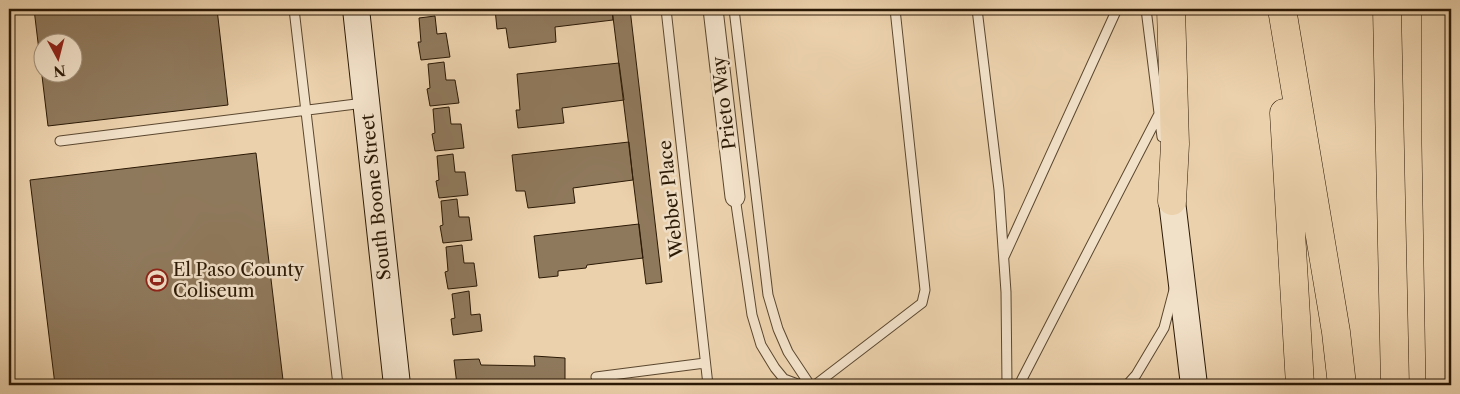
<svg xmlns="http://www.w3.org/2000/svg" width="1460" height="394" font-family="'Libre Caslon Text',serif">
  <rect width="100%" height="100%" fill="#ebd1ac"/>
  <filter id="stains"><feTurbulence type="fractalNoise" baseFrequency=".004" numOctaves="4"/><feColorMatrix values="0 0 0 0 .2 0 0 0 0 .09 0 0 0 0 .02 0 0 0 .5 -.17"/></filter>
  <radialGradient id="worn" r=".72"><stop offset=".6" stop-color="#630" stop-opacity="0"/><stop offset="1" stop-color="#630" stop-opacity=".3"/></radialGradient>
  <path fill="#8f795c" stroke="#2b1905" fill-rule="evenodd" d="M34,9H217L228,105L48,126ZM42,42H72V72H42Z
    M416,9H446V10L417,13Z
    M495,9H612L613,20L555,27L556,42L509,48L506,28L497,29Z
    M612,9H630L662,282L646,284Z
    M435,16L437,34L446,33L450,57L421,60L418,42H421L419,18Z
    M444,62L446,80H455L459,103L430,106L427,89L430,88L428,64Z
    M619,63L624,100L562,108L564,123L518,128L516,110H520L517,74Z
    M449,107L451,124H461L464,148L435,151L432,134L435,133L433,109Z
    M629,142L633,180L573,188L575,203L528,208L525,191H516L512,155Z
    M256,153L283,380L242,385H55L30,180Z
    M453,154L455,172H465L468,195L439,198L436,181L439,180L437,156Z
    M457,199L459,217H469L472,240L443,243L440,226L443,225L441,201Z
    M639,224L643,258L587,265L586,268L558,271V276L539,278L534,236Z
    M462,245L464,263H474L477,286L448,289L445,272L448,271L446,247Z
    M469,291L471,315L480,314L482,331L453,335L451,319L455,318L452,294Z
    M534,356L565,358V385H457L454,360L479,359L481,365L535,366Z"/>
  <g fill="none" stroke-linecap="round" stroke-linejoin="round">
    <g stroke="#5b472f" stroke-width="11">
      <path id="lane" d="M294,9L338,385
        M666,9L708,385
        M734,9L768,295L778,329L788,352L810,385
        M977,9L999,190L1006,292L1007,385
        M1146,9L1162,137
        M60,141L364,103
        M735,197L752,315L761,345L775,368L784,379L800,385
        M1004,257L1117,9
        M596,377L705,363
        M815,385L922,303L925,290L895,9
        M1019,385L1159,114
        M1127,385L1136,375L1164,328L1174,290"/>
    </g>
    <g stroke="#5b472f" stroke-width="21">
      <path id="street" d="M713,9L735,197"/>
    </g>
    <g stroke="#2b1905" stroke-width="28">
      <path id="secondary" d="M356,9L397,385
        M1172,201L1194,385"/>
    </g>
    <g stroke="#2b1905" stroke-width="29">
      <path id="highway" d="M1171,9L1175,144L1172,201
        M1282,9L1336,332L1342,385
        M1387,9L1395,385
        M1436,9V144L1440,385
        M1284,113L1300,385"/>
    </g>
    <use href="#lane" stroke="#f2e1c9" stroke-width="9"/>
    <use href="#street" stroke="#f2e1c9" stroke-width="19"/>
    <use href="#secondary" stroke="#f2e1c9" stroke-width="26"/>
    <use href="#highway" stroke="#ebd1ac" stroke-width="28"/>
  </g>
  <defs>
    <g id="stadium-ring" transform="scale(1.125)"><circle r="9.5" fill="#f2e1c9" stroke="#8f2418" stroke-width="1.5"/><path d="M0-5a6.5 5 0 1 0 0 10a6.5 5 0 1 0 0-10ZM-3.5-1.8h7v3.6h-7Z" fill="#8f2418"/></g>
  </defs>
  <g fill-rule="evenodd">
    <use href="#stadium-ring" x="157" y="280"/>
  </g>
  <g text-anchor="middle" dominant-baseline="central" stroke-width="5" stroke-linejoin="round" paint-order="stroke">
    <g font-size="18" fill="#2b1905" stroke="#f2e1c9">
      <text transform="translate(724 103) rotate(-97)">Prieto Way</text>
      <text transform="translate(376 197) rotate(-96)">South Boone Street</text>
      <text transform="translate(671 199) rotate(-96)">Webber Place</text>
    </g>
    <g font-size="18" fill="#2b1905" stroke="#f2e1c9" text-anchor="start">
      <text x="173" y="270">El Paso County<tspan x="173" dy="21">Coliseum</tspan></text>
    </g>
  </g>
  <rect width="1460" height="394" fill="none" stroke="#ebd1ac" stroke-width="30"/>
  <rect x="10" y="10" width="1440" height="374" fill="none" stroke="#2b1905" stroke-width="2.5"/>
  <rect x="15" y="15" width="1430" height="364" fill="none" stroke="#2b1905"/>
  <g transform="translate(58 58) rotate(173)"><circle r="24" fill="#f2e1c9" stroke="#a2917b"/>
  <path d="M0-4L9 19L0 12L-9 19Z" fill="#8f2418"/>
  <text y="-8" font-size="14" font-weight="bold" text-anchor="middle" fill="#2b1905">N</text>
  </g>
  <rect width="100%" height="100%" filter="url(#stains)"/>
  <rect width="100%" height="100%" fill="url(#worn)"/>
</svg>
